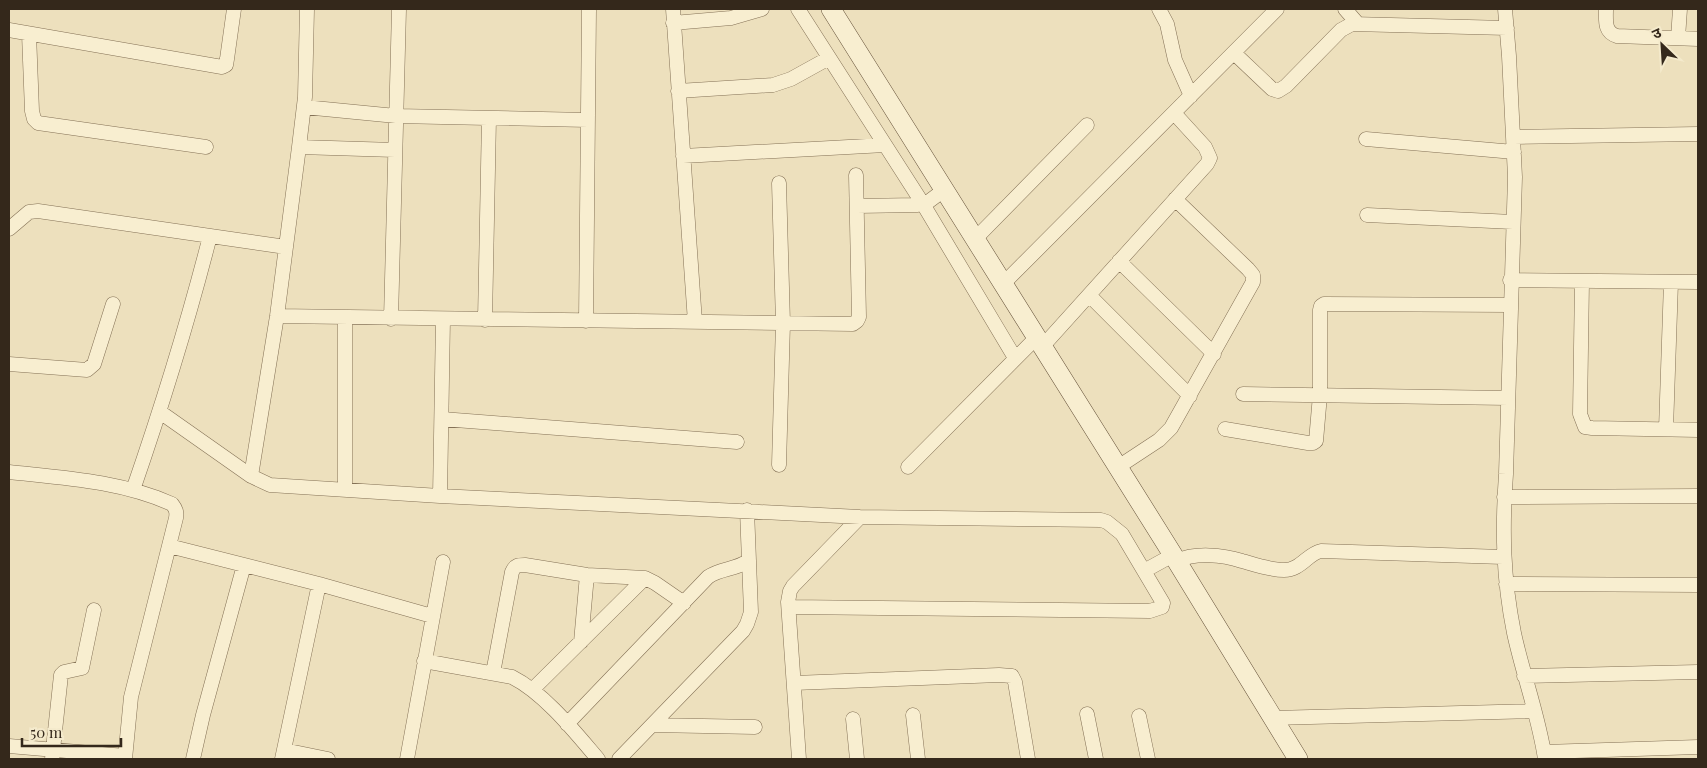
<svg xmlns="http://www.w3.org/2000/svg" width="1707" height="768" font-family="'Playfair Display','Noto Sans Devanagari',serif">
  <rect width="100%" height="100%" fill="#ede0bd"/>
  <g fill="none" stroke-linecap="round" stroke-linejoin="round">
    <g stroke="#847156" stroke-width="15">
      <path id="street" d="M673,9L695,322
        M798,9L923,204L1015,358
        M1159,9L1167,24L1175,60L1191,96
        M1345,9L1358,24
        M1505,9L1509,56L1515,177L1506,474C1502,530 1503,578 1514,633C1523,675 1539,717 1545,759
        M1606,9C1606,21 1604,32 1617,36L1698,39
        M673,23L731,18L762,9
        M9,30L222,67L226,65L227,59L234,9
        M29,34L32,111L34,119L38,123L206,147
        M1678,38L1680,9
        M1234,53L1272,89L1278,91L1286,86L1341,30L1352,24L1507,28
        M678,91L773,85L791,79L829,58
        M304,107L396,116L588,120
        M1514,137L1698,134
        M1366,139L1514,152
        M299,147L395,150
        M683,156L885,145
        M779,183L783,323L779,465
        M857,206L917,205L928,202L944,190
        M1367,215L1513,222
        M9,229L29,212L38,211L286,247
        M975,239L1087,125
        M1119,261L1214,354
        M1510,280L1698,282
        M1582,281L1580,414L1585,427L1592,428L1698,430
        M1003,284L1277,9
        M1089,295L1190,396
        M277,316L853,324L857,321L859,317L856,175
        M345,318V490
        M391,319L399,9
        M485,320L489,118
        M586,321L589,9
        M1042,347L1207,164L1210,158L1205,147L1174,113
        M9,364L87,370L94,364L113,304
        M1243,394L1508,398
        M160,412L251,476L270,485L440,496L860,517L1101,520L1107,522L1122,534L1163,603L1162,607L1150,611L789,607
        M442,419L737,442
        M1225,429L1308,443H1313L1316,441L1320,395V310L1321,306L1324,304L1510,305
        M1666,429L1671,282
        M908,467L1037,337
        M1118,467L1159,440L1171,428L1253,282V275L1248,269L1175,199
        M9,472C64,478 120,481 172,504C176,509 177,512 176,518L131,697L125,759
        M251,476L277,316L299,147L305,97L307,9
        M133,490C162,406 188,322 210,236
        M440,496L443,319
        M1504,497L1698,496
        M169,546L319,584L432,616
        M1177,561C1195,552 1223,555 1242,561C1256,565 1270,570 1284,570C1301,570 1307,554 1321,551L1503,557
        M1144,571L1173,555
        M1506,584L1698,585
        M581,642L587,575
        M424,661L512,677C544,693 575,732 598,759
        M493,673L512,572C515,565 518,565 525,565L587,575L645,578L655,583L684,603
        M1524,676L1698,672
        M794,683L999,675L1012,676L1015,682L1028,759
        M533,689L645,578
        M1087,714L1096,759
        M913,715L918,759
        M1139,716L1148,759
        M1273,718L1534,711
        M853,719L857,759
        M567,724L708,577C721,568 735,570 748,561
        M652,725L755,727
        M9,746L125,756
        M284,750L328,759
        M1544,752L1698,747
        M52,759L61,675L64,672L82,668L94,610
        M193,759L203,715L244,565
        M282,759L319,584
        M407,759L443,562
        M619,759L743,631L747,624L751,612L747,510
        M799,759L788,602L790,591L793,586L860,517"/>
    </g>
    <g stroke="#66523a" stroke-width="20">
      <path id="secondary" d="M831,9L1173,555L1298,759"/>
    </g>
    <use href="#street" stroke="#f8eed0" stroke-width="14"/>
    <use href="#secondary" stroke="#f8eed0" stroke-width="19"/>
  </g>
  <rect width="1707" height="768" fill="none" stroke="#34281b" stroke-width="20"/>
  <g transform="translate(1662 45) rotate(335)" stroke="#f4eacc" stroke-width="4" paint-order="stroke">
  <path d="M0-4L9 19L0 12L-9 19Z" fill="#34281b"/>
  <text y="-8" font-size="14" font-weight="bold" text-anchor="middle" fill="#34281b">उ</text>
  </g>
  <path d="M22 738v8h99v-8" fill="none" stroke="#34281b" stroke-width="2.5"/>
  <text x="30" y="738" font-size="15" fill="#34281b" stroke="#f4eacc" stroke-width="4" paint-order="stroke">50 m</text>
</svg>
